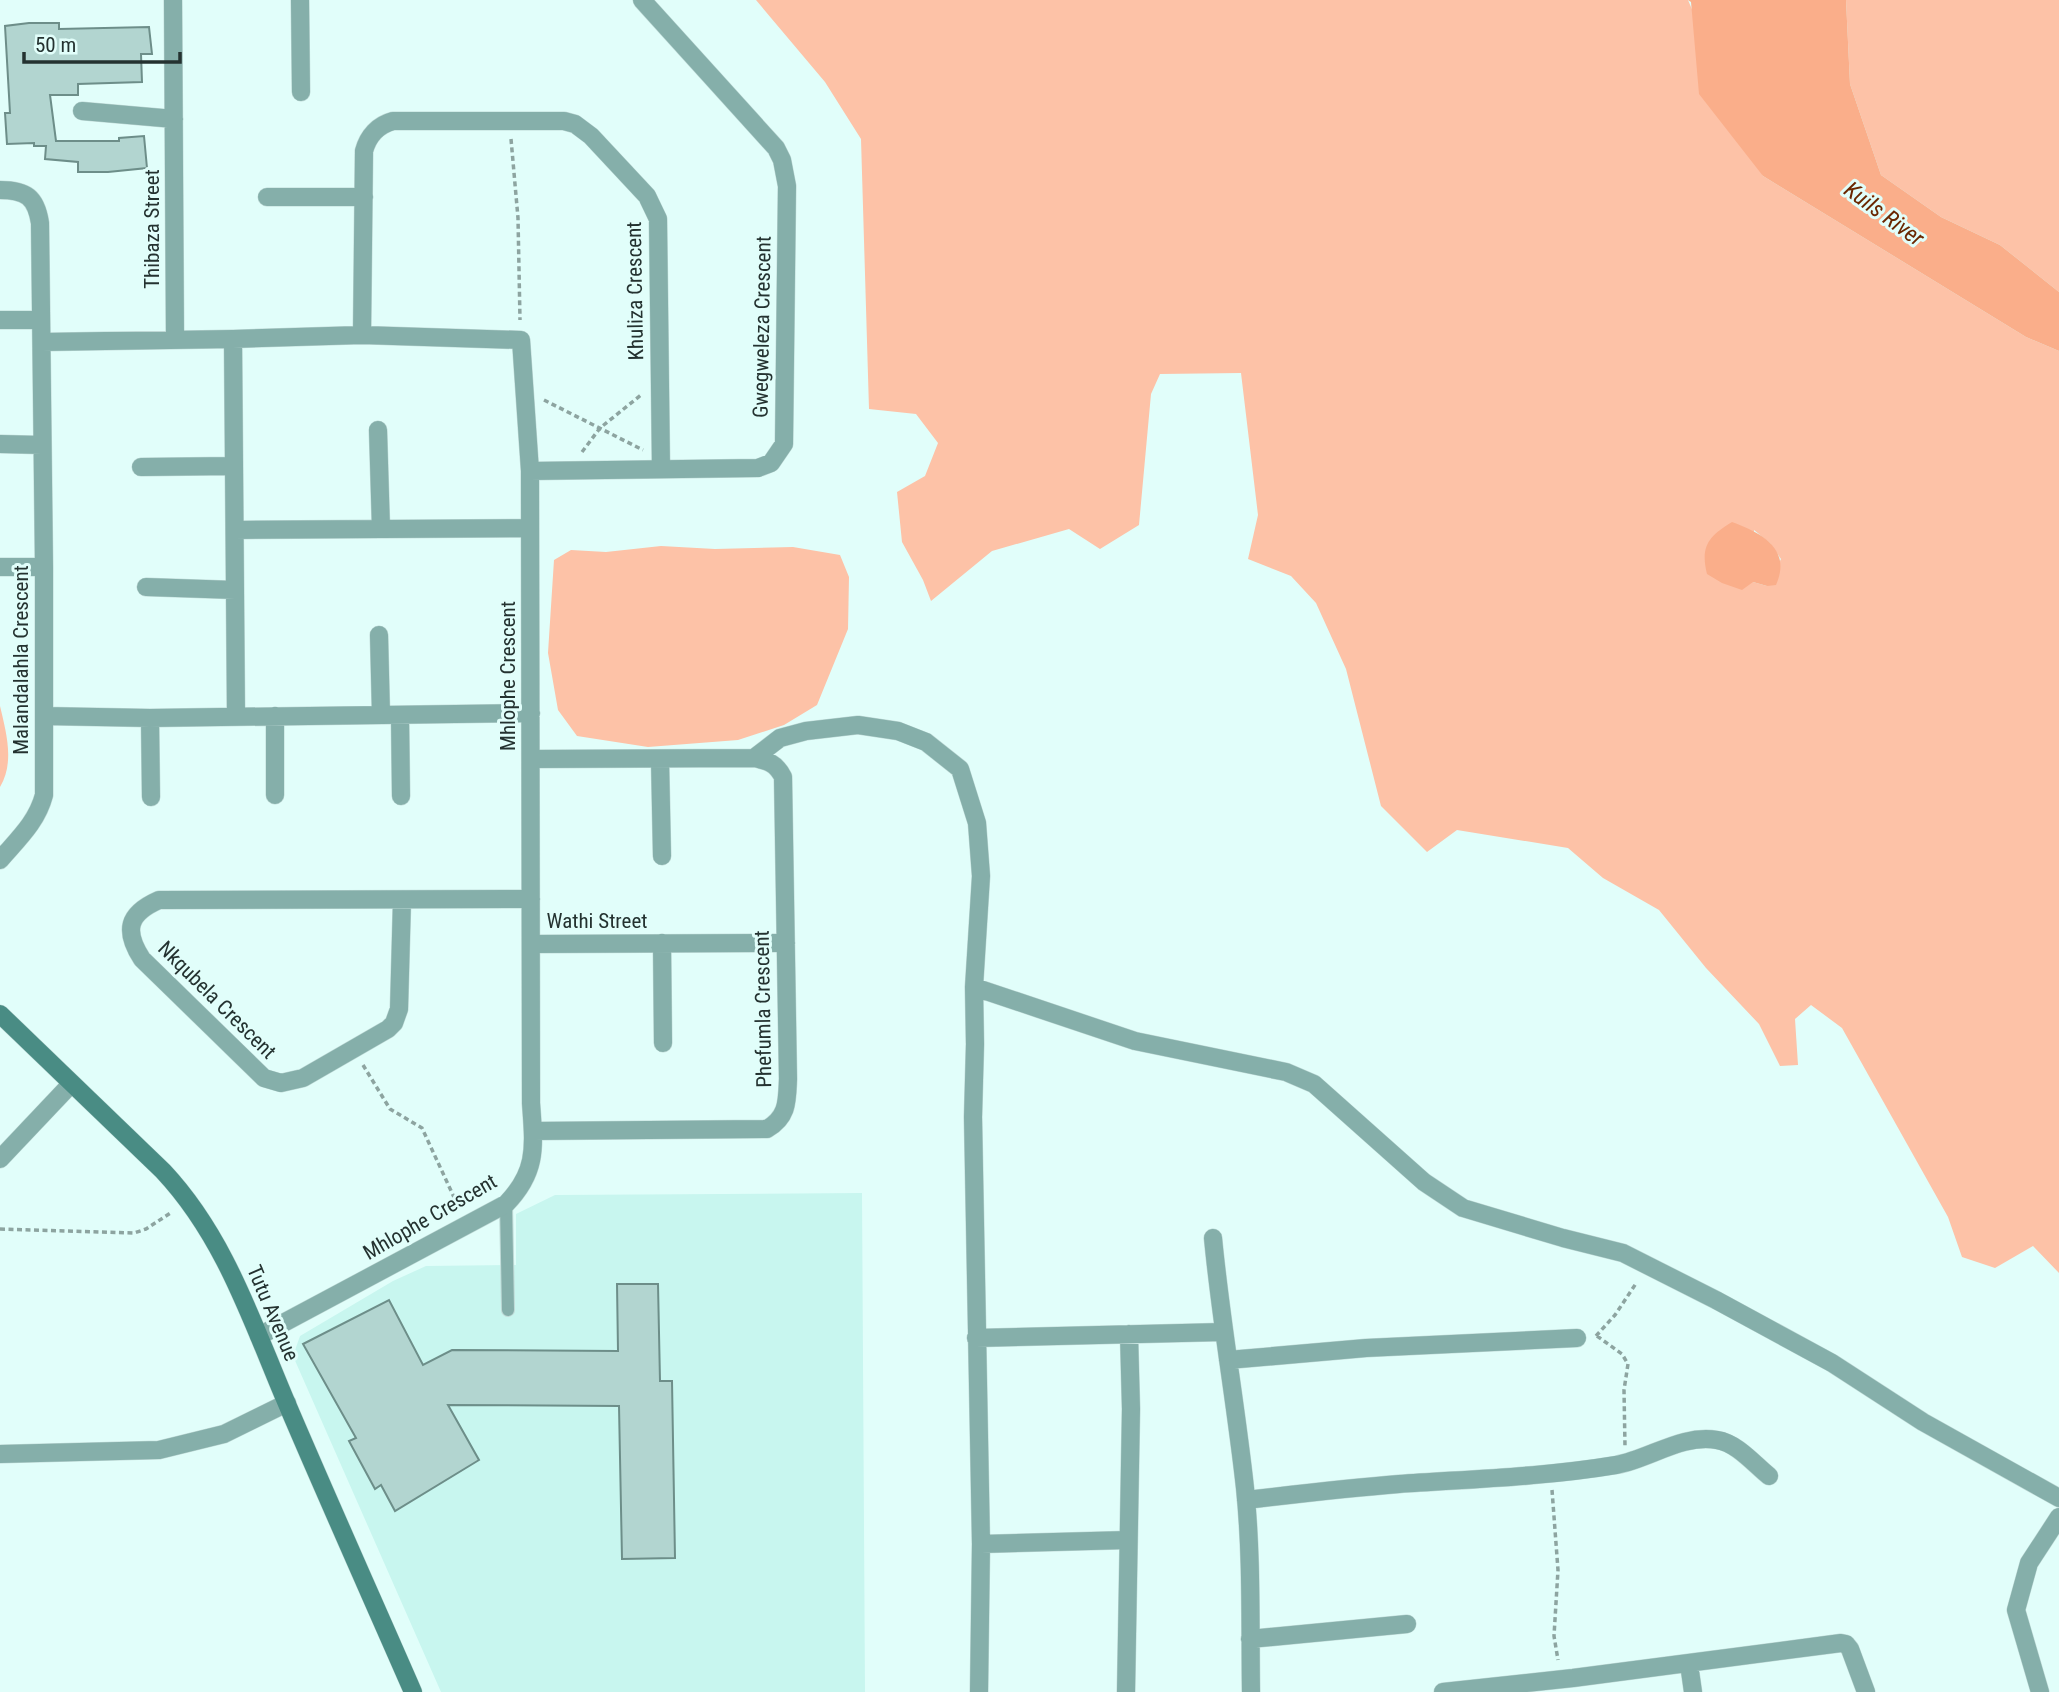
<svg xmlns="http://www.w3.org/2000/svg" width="2059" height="1692" font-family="'Roboto Condensed',sans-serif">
  <rect width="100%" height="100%" fill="#e1fefa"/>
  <path fill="#c8f6ef" d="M862,1193L865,1692H441L293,1356L300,1336L393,1281L426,1266L516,1265V1214L555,1195Z"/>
  <path fill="#fdc2a7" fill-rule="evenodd" d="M756,0H1688L1763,176L2026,337L2059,351V1273L2033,1246L1995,1268L1962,1257L1948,1217L1842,1028L1811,1005L1795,1019L1798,1065L1780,1066L1759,1024L1706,968L1659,910L1603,878L1568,848L1457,830L1427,852L1381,806L1346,669L1316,603L1291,576L1248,559L1258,515L1241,373L1160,374L1151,394L1139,525L1100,549L1069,529L992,551L931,601L923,580L902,542L897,492L925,476L938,443L916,414L869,409L861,139L825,82ZM1754,530L1770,543L1781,559L1767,586L1753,582Z
    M1846,0H2059V292L2000,245L1941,217L1881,175L1850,84Z
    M661,546L715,549L793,547L840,555L849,577L848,629L817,705L784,725L738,740L648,747L577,736L558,710L548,653L554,560L571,550L606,552Z
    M0,706C6,732 15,762 0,787Z"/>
  <path fill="#faae8a" d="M1688,0H1846L1850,84L1881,175L1941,217L2000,245L2059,292V351L2026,337L1763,176L1699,94L1691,2Z
    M1732,522C1762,533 1792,549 1776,585L1767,586L1753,582L1742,590L1722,583L1707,574C1700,546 1709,536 1732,522Z"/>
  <path fill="#b2d5d0" stroke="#6d8e89" stroke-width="2" d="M29,23H59V29L149,27L152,54H141L142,82L78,84V95H50L56,141H119V138L144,136L147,168L108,172H78V162L45,159L46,146H34V143L7,144L5,113H10L5,26Z
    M617,1284H658L660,1381H672L675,1558L622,1559L619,1406L448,1405L479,1460L395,1511L381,1485L375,1489L349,1441L356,1438L303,1344L389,1300L423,1365L452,1350L618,1351Z"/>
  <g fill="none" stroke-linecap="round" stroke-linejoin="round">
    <g stroke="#bfd9d6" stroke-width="14">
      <path id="lane" d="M506,1204L508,1310"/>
    </g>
    <g stroke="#bfd9d6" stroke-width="19">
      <path id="street" d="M173,0L175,339
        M300,0L301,92
        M82,111L174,119
        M0,190C26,190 36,197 40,223L44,567V795C37,822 18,839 0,860
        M267,197H364
        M0,320H41
        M362,335L364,151C368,136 378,125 393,121H564L575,124L591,136L647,196L658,219L661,469
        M233,339L236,716
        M42,342L233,339L362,335L521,340L530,471L531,1103C534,1146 538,1171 506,1204L259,1336
        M378,430L381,529
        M0,444L42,445
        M141,467L234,466
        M530,471L758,468L771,463L784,444L787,186L782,160L776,148L642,0
        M235,530L530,528
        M0,567H44
        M146,587L235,590
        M379,635L381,715
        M400,715L401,796
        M44,716L150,718L531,713
        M150,718L151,797
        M754,758L780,738L806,731L858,725L898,731L926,742L960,769L977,823L981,876L974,987L975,1044L973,1117L981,1544L979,1692
        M531,759L754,758C768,761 776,763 783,777L788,1079C787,1101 788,1117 767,1129L533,1131
        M660,759L662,856
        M275,795V716
        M402,900L399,1009L394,1023L388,1029L303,1078L281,1083L264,1078L142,959C124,931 127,914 159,900L531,899
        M662,943L663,1043
        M532,944L786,943
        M974,987L1135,1041L1286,1072L1314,1084L1424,1182L1463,1208L1563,1238L1623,1253L1716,1300L1832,1363L1923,1422L2059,1498
        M0,1159L71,1084
        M1213,1238C1221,1322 1236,1405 1245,1488C1252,1556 1250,1624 1251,1692
        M976,1338L1223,1332
        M1228,1360L1366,1348L1577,1338
        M0,1454L159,1450L224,1434L287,1403
        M1246,1500C1297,1494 1348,1488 1399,1484C1471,1479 1544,1477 1616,1465C1650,1459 1681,1434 1717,1440C1737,1443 1754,1464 1769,1476
        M981,1544L1128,1540
        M1250,1639L1407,1624
        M1689,1664L1693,1692
        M1126,1692L1131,1409L1129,1334
        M1443,1692L1573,1678L1841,1643L1846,1644L1850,1649L1866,1692
        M2040,1692L2016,1610L2029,1563L2059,1517"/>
    </g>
    <g stroke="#bfd9d6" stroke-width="19">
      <path id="secondary" d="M0,1014L163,1171C225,1237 252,1322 287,1404C328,1500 371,1596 413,1692"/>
    </g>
    <path stroke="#8da4a0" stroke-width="3.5" stroke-dasharray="5 3.5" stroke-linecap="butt" d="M511,139L518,218L520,320
      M544,400L643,450
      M582,452L600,428L641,395
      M363,1065L390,1109L422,1128L459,1208
      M0,1229L134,1233L146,1229L172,1212
      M1596,1336L1615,1315L1637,1282
      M1597,1336L1622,1354L1628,1364L1624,1390L1625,1446
      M1552,1490L1558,1570L1554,1636L1558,1660"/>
    <use href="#lane" stroke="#85afaa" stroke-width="12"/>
    <use href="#street" stroke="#85afaa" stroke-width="18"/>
    <use href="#secondary" stroke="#498c84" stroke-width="18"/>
  </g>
  <g text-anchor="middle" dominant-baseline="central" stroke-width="6" stroke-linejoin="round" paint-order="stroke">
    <g font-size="21" fill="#243230" stroke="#e1fefa">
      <text transform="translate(152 229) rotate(-90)">Thibaza Street</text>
      <text transform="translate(635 291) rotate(-91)">Khuliza Crescent</text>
      <text transform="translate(762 327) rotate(-89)">Gwegweleza Crescent</text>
      <text transform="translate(21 660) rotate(-90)">Malandalahla Crescent</text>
      <text transform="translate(508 676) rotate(-90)">Mhlophe Crescent</text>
      <text x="597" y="921">Wathi Street</text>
      <text transform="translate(217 1000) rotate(45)">Nkqubela Crescent</text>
      <text transform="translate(763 1009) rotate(-91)">Phefumla Crescent</text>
      <text transform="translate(430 1217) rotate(-30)">Mhlophe Crescent</text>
      <text transform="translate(273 1313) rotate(67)">Tutu Avenue</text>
    </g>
    <g font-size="23" font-style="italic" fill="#6a2700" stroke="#e1fefa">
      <text transform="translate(1884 214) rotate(36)">Kuils River</text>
    </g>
  </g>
  <path d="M24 52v10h156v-10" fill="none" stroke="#243230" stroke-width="3.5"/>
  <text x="35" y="52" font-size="21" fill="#243230" stroke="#e1fefa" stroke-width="5" paint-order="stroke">50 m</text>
</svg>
